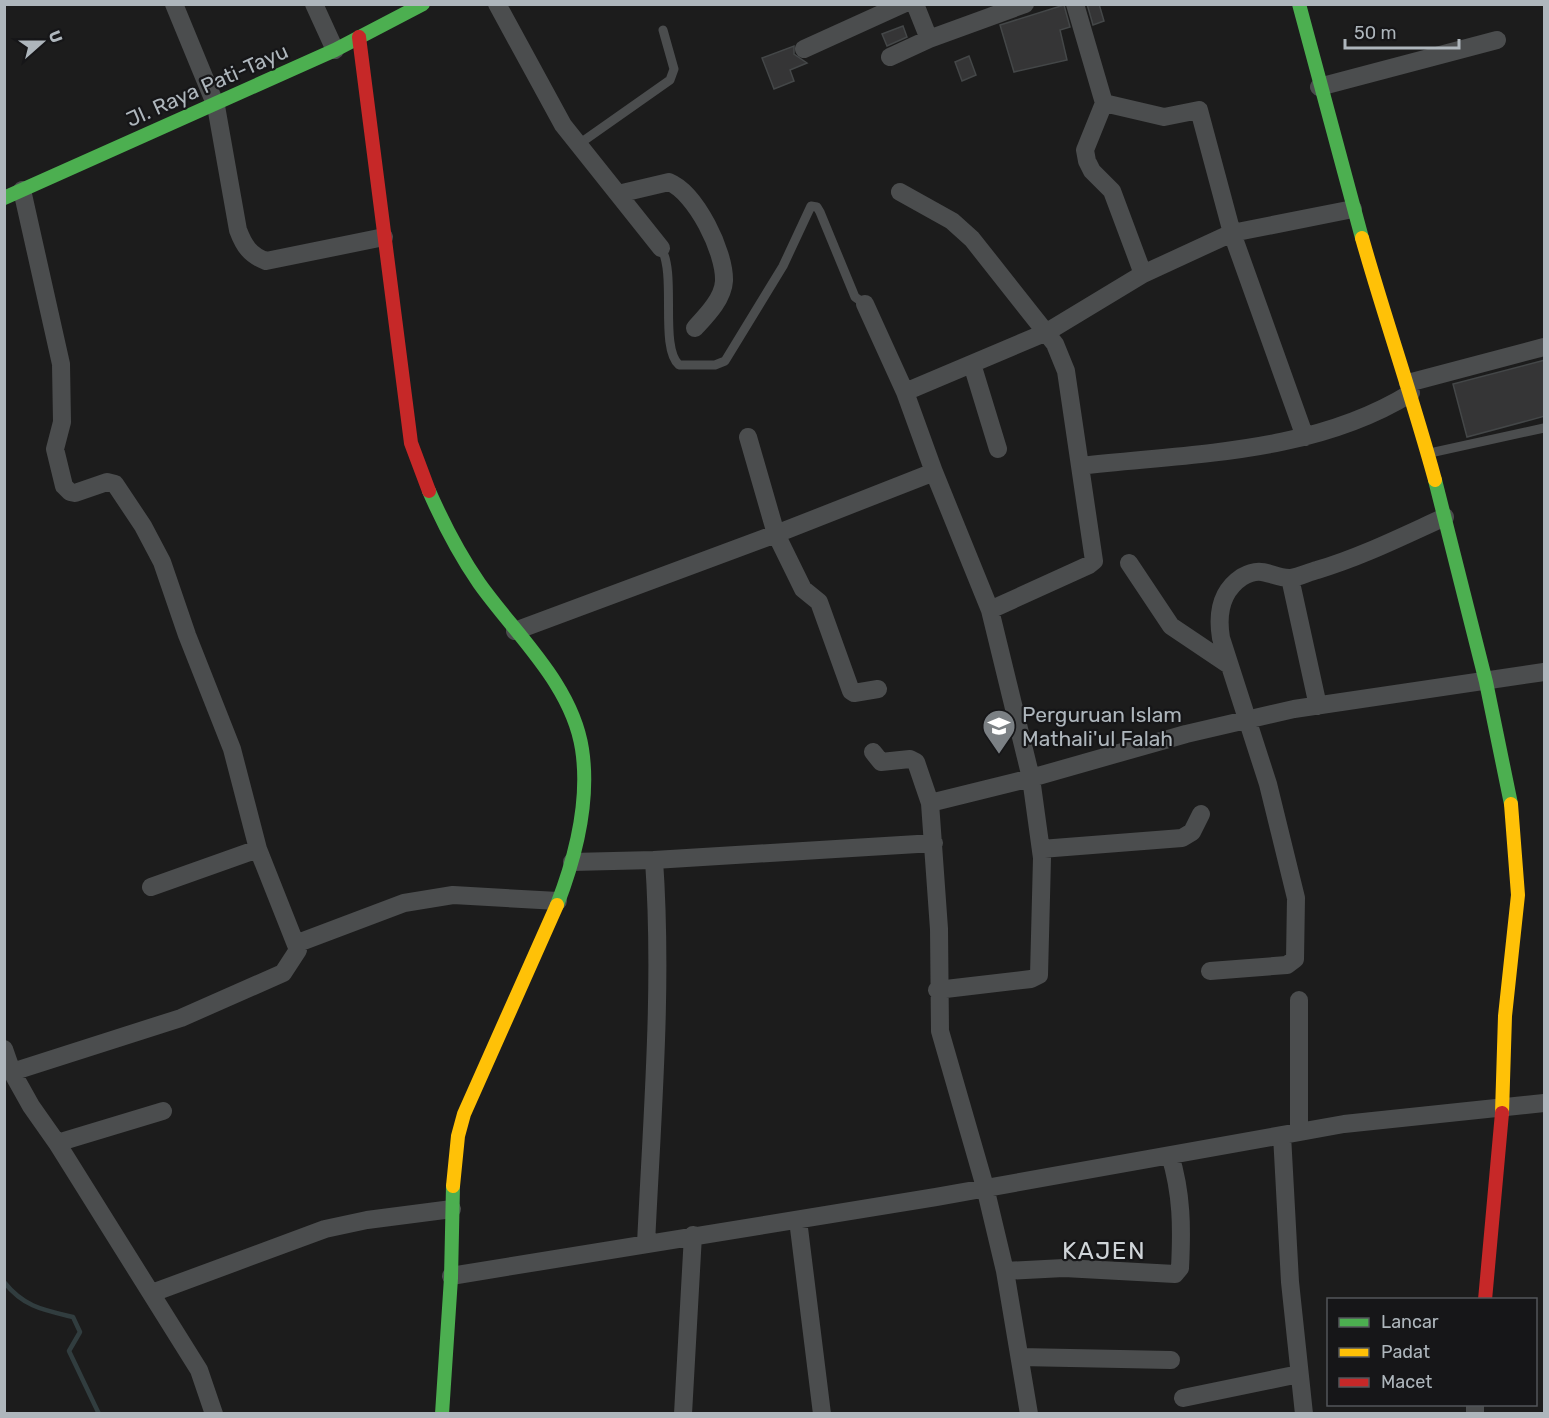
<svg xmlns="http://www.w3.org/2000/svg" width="1549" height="1418" font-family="Rubik,sans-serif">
  <rect width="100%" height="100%" fill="#1c1c1c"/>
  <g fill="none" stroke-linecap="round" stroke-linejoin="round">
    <path stroke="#313d3f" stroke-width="4.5" d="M4,1282C24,1307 43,1310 73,1317L80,1332L69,1351L99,1414"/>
  </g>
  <path fill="#353536" stroke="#444748" stroke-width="1.5" d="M1087,4H1099L1104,21L1093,25Z
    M1064,5L1070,27L1060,30L1067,60L1014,72L1000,25Z
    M903,26L907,37L887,46L882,34Z
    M794,46V54L807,63L790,70L794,81L774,89L762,58Z
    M969,56L976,75L962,81L955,62Z
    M1545,360V416L1467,437L1453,384Z"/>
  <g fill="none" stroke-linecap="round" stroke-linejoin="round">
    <path stroke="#4b4d4e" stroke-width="9" d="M579,144L670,80L674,69L663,30
      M661,248C677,274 659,347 679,365H715L725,361L783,266L811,206L817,207L820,212L855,297L865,304
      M1430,453L1544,428"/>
    <path stroke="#4b4d4e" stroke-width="18" d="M174,4L216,106L238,230C244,246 250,255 266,261L384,237
      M314,4L335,50
      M497,4L563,125L661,248
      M915,4L929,39
      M804,49L903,4
      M890,57L929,39L1025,4
      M1319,87L1497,40
      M1104,103L1164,117L1199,110L1232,233L1143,274
      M900,192L952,221L972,239L1055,344L1066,371L1094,561L1089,565L990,610
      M618,194L669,182C696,193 725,252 724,281C723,299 706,316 695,328
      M865,304L905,392L934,472
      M972,364L998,449
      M1408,383L1544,347
      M905,392L1047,332L1143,274L1112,191L1092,171L1087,161L1085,150L1104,103L1075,4
      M748,437L776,534L803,589L819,602L851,691L854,693L878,689
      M1305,437L1232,233L1353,209
      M1080,466C1191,453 1313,454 1411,393
      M1129,563L1171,626L1229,665
      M1290,578L1318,706
      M515,631L776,534L934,472L990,610L1031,778L1042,858L1039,975L1031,979L937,990
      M873,752L881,762L910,759L916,762L930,803
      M1041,849L1182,838L1192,832L1201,814
      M572,862L654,860L934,843
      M151,887L258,849
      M298,943L404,903L453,895L558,901
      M1210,971L1287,965L1295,959L1296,898L1268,784L1221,638C1217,614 1221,591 1242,577C1264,564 1271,579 1291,578C1299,577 1309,572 1317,570C1361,557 1403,536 1445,517
      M4,1049L12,1072L31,1106L57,1143L199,1370L214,1414
      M12,1072L181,1018L283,973L298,950L258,849L232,749L187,635L162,562L143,526L115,484L107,482L75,493L70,492L64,486L55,449L62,422L61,364L22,190
      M1299,1132V1000
      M1282,1135L1290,1282L1304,1414
      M57,1143L163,1111
      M798,1220L822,1414
      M646,1244C652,1116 663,988 654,860
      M1005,1271L1064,1268L1175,1274L1180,1268C1182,1228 1182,1194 1170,1155
      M451,1276L936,1197L1344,1124L1544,1103
      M152,1293L325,1229L367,1220L452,1209
      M1020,1357L1171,1360
      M1183,1398L1299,1374
      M683,1414L693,1235
      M1029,1414L1005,1271L985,1187L940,1031L939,929L930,803L1031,778L1186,734L1294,709L1544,672
      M1475,1414V1404"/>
    <path stroke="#4caf50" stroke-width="14" d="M1299,4L1362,238
      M4,198L335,50L423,4
      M1435,480L1486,682L1511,804
      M429,491C443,523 459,554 479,583C515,634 572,684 582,749C590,801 576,856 557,905
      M442,1414L451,1278L453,1186"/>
    <path stroke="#ffc107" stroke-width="14" d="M1362,238C1385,319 1413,399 1435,480
      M1502,1113L1505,1016L1518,895L1511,804
      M453,1186L458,1136L464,1114L557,905"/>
    <path stroke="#c62828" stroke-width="14" d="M359,37L411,443L429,491
      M1485,1300L1502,1113"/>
  </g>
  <defs>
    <g id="university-pin" transform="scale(1.725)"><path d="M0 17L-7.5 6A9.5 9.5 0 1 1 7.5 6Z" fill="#7b8084" stroke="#161618"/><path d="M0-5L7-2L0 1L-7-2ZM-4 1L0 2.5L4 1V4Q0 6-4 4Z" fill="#fff"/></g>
  </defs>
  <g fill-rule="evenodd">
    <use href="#university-pin" x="999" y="726"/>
  </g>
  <g text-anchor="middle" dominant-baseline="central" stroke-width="4.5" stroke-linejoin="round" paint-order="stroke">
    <g font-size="21" fill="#aeb6bc" stroke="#161618">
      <text transform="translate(207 85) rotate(-24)">Jl. Raya Pati-Tayu</text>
    </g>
    <g font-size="21" fill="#aeb6bc" stroke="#161618" text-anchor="start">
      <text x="1022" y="714">Perguruan Islam<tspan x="1022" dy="24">Mathali'ul Falah</tspan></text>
    </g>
    <g font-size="24" letter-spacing="1.5" fill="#cfd4d8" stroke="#161618">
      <text x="1104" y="1251">KAJEN</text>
    </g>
  </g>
  <rect width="1549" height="1418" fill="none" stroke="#aeb6bc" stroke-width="12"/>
  <rect x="1327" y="1298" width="210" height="108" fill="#161618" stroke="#53565a" stroke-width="1.5"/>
  <rect x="1339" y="1318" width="30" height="9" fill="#4caf50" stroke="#53565a" stroke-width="1.5"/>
  <text x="1381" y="1328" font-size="18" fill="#aeb6bc">Lancar</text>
  <rect x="1339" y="1348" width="30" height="9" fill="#ffc107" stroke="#53565a" stroke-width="1.5"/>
  <text x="1381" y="1358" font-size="18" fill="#aeb6bc">Padat</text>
  <rect x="1339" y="1378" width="30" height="9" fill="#c62828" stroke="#53565a" stroke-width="1.5"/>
  <text x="1381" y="1388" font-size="18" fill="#aeb6bc">Macet</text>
  <g transform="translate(42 42) rotate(69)" stroke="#161618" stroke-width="4.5" paint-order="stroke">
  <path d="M0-4.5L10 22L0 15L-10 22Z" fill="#aeb6bc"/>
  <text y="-9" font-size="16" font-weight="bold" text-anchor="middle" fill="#aeb6bc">U</text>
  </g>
  <path d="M1345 39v9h114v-9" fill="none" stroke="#aeb6bc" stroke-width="3"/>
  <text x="1354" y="39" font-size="18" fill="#aeb6bc" stroke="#161618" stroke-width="4.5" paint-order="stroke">50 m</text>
</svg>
